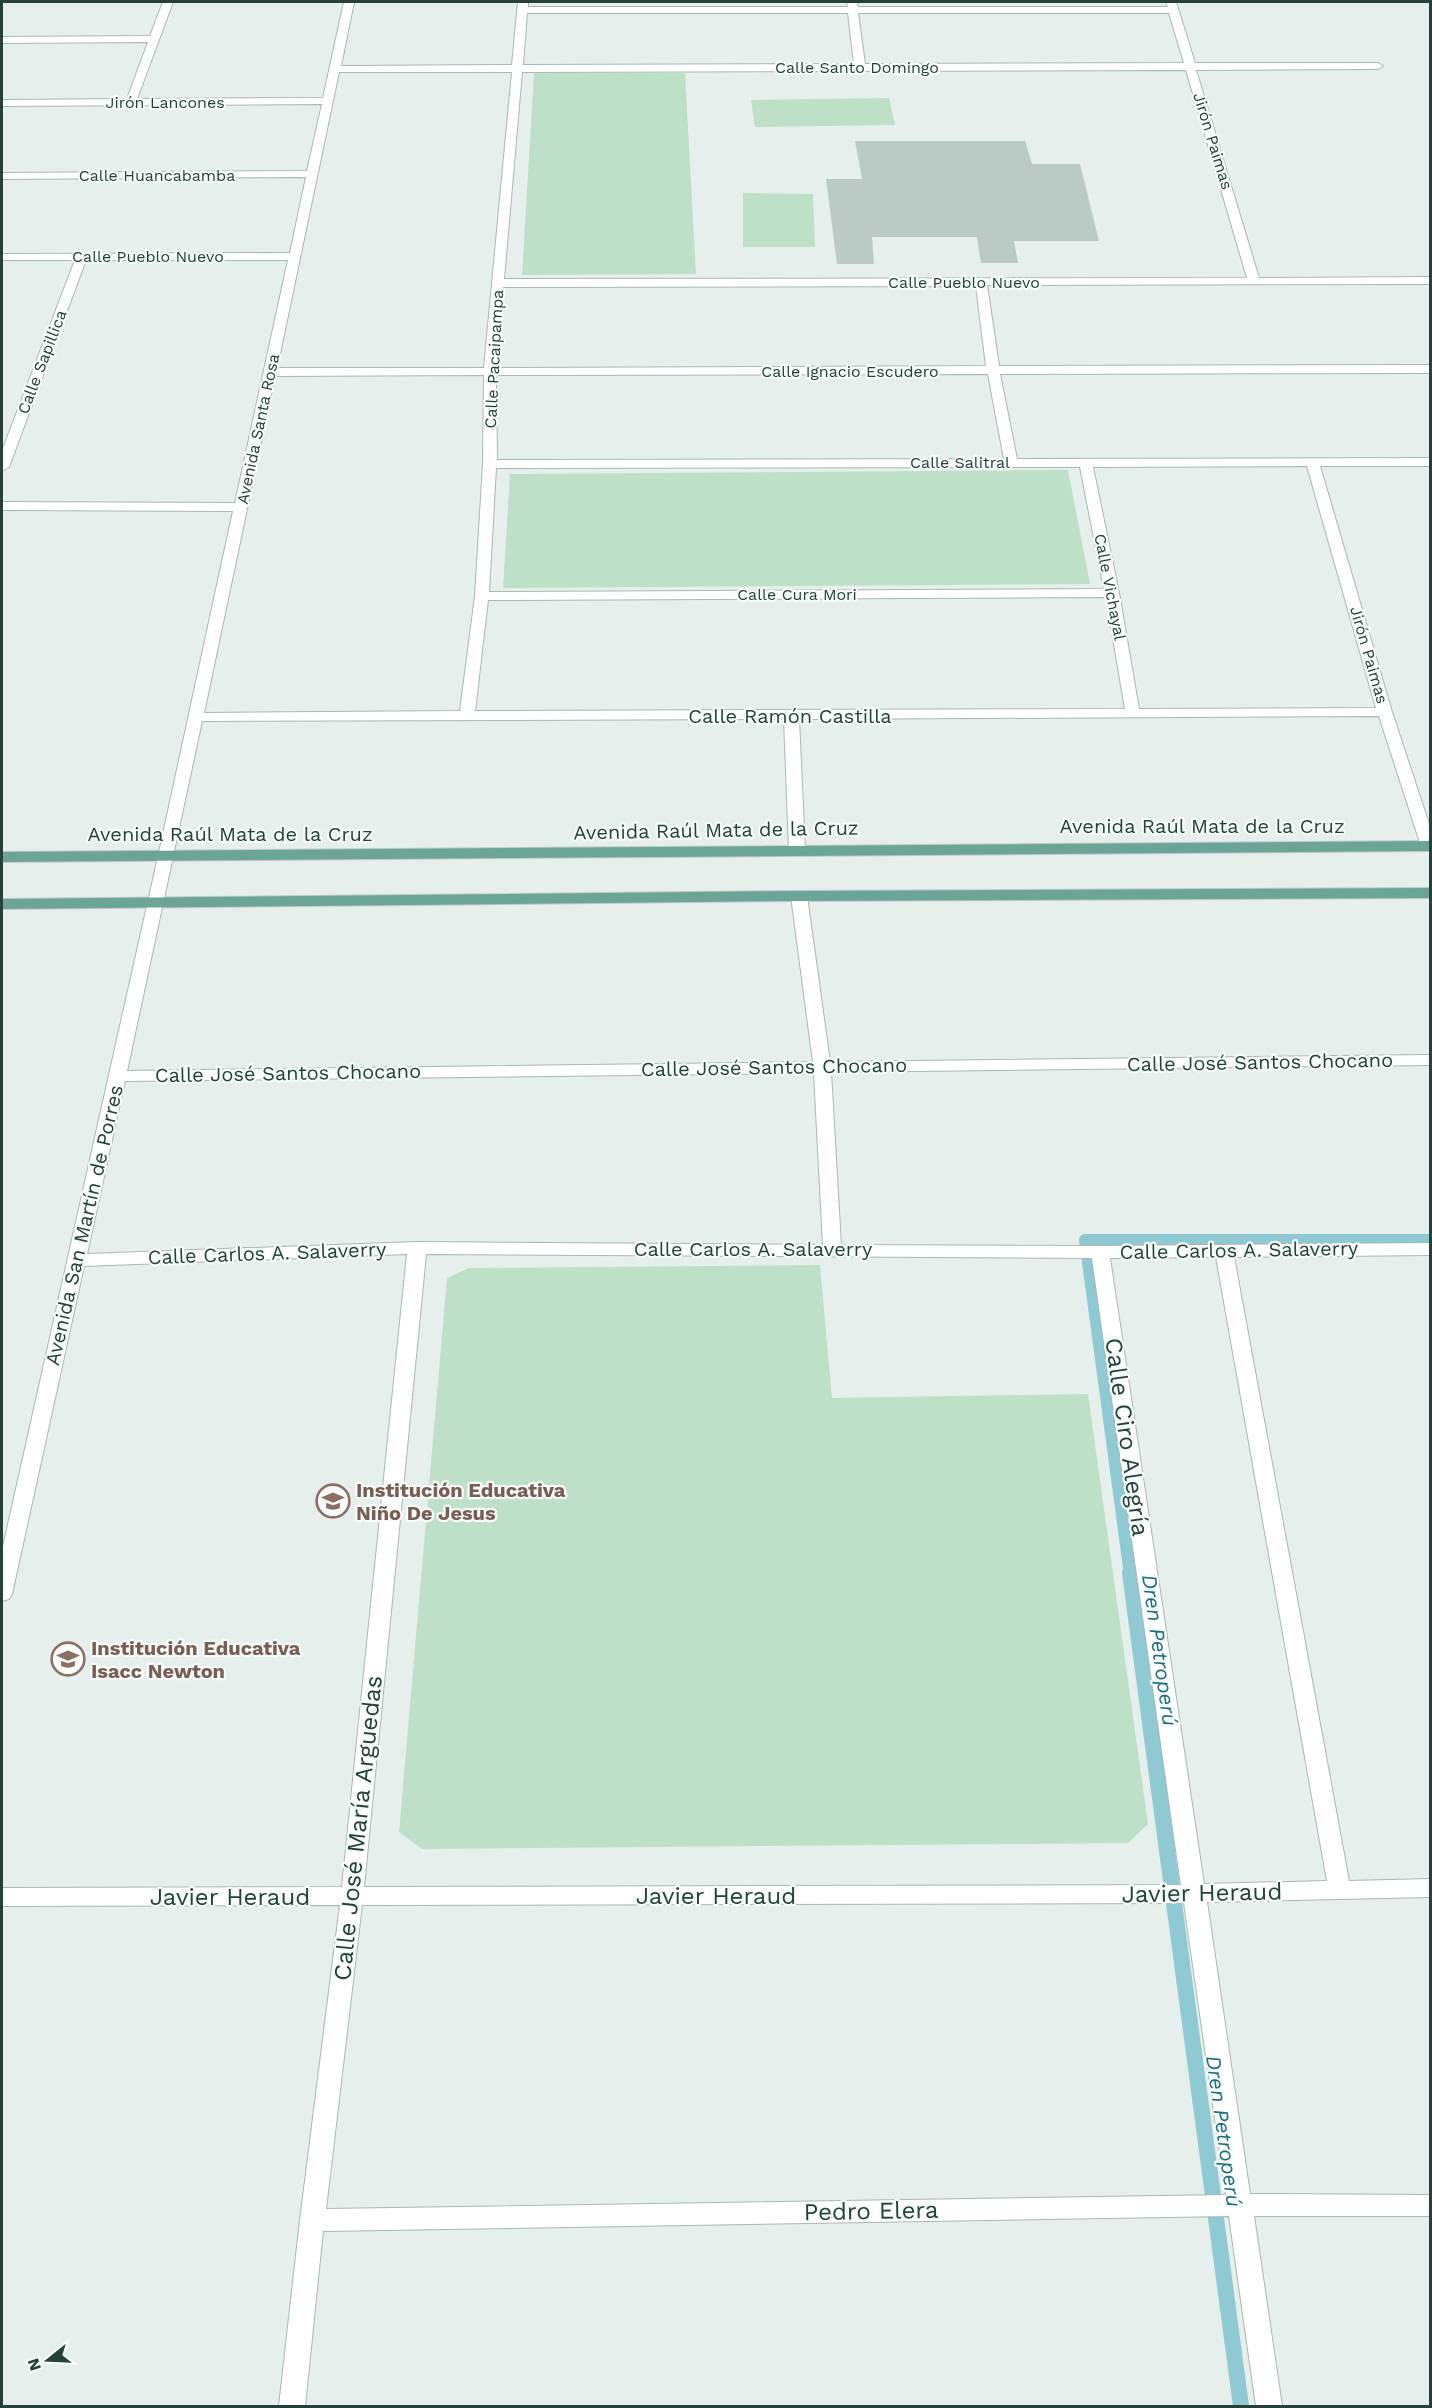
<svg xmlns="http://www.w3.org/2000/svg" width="1432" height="2408" font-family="'Work Sans',sans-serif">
  <rect width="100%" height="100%" fill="#e6efeb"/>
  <path fill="#bfe0c8" d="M534,73H685L696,274L522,275Z
    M889,98L895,125L755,127L751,100Z
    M743,193L813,194L815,247H743Z
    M1068,470L1090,584L503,588L510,474Z
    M820,1265L832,1398L1088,1394L1148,1824L1128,1843L422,1849L399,1832L447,1278L469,1268Z"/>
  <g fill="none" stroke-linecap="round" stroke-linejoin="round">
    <path stroke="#8ec9d4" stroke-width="12" d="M1130,1575L1085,1240H1430"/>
    <path stroke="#8ec9d4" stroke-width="16" d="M1130,1573L1241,2406"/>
  </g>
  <path fill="#bbcac4" d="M855,141H1025L1032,164H1080L1099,241H1014L1018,263H981L977,237H872L874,264H837L826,179H862Z"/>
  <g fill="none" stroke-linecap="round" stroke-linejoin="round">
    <g stroke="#a8b8b2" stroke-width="2">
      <path id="minor" d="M163,2H173L137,99L323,98L344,2H354L341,66L512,65L518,2H528V7H848L847,2H857L858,7H1168L1166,2H1176L1195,63H1378L1383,66L1378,69L1196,70L1259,278L1430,277V284L987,285L999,366L1430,365V373L1000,374L1017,459L1430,458V466H1320L1392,712L1430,827V850L1423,849L1421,846L1379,716L799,719L805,850L797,855L789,850L784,719L202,721L127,1071L813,1062L791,896L799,891L807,896L830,1062L1430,1055V1065L831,1072L841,1245L1100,1246L1430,1243V1255L1234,1257L1349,1881L1430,1879V1897L1207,1902L1250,2194L1430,2195V2216H1254L1282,2406H1256L1229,2216L323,2231L305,2406H279L300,2220L340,1905L2,1906V1888L342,1887L407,1254L84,1266L12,1594L9,1599L2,1601V1551L158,857L233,511L2,510V502L235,503L288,260H86L9,467L2,471V451L75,260H2V254L290,253L306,177L2,179V173L307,171L322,104L2,106V100L127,99L148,42L2,43V37L150,36ZM527,13H848L854,64L523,65ZM858,13H1169L1184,63L865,64ZM1186,70L1247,278L504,279L522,72ZM339,72H512L484,368H277ZM976,286L986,366L496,368L503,287ZM988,374L1004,459L497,460L496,375ZM484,375L483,464L475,596L460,711L204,713L275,376ZM1307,466L1376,708L1139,709L1119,593L1093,467ZM1080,467L1104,589L489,592L496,468ZM1106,597L1125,709L475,711L488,600ZM814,1073L823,1245L417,1242L87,1254L125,1081ZM426,1254L1092,1258L1181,1885L364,1887ZM1216,1257L1327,1881L1204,1884L1110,1258ZM1171,1903H1184L1226,2195L326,2209L362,1905Z"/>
    </g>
    <g stroke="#c2cac8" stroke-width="2">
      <path id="major" d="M1430,841V851L2,862V852Z
        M1430,888V898L799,901L2,909V899L799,891Z"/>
    </g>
    <use href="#minor" fill="#fff" fill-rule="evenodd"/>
    <use href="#major" fill="#6aa596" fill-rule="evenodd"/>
  </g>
  <defs>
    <g id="school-ring" transform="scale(1.725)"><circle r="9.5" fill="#f7fbf9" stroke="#8d6e63" stroke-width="1.5"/><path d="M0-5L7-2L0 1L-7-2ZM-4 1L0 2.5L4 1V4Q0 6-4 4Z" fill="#8d6e63"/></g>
  </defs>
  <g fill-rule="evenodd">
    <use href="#school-ring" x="333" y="1501"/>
    <use href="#school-ring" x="68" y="1659"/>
  </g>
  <g text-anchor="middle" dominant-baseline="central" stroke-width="4.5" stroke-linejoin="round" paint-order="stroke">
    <g font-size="16" fill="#24423a" stroke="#f7fbf9">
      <text x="857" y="67">Calle Santo Domingo</text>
      <text x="165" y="102">Jirón Lancones</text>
      <text transform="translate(1213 141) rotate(73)">Jirón Paimas</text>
      <text x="157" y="175">Calle Huancabamba</text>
      <text x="148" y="256">Calle Pueblo Nuevo</text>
      <text x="964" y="282">Calle Pueblo Nuevo</text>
      <text transform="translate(494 359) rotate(-87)">Calle Pacaipampa</text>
      <text transform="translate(42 362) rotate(-69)">Calle Sapillica</text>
      <text x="850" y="371">Calle Ignacio Escudero</text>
      <text transform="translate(258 429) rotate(-78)">Avenida Santa Rosa</text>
      <text x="960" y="462">Calle Salitral</text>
      <text transform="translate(1110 587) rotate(79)">Calle Vichayal</text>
      <text x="797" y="594">Calle Cura Mori</text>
      <text transform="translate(1369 655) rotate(74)">Jirón Paimas</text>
    </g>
    <g font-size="20" fill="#24423a" stroke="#f7fbf9">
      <text x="790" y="716">Calle Ramón Castilla</text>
      <text x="1202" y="826">Avenida Raúl Mata de la Cruz</text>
      <text transform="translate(716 830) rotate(-1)">Avenida Raúl Mata de la Cruz</text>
      <text x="230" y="834">Avenida Raúl Mata de la Cruz</text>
      <text transform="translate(1260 1062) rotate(-1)">Calle José Santos Chocano</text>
      <text transform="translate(774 1067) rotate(-1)">Calle José Santos Chocano</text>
      <text transform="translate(288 1073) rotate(-1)">Calle José Santos Chocano</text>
      <text transform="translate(84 1225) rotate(-77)">Avenida San Martín de Porres</text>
      <text x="753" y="1249">Calle Carlos A. Salaverry</text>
      <text transform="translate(1239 1250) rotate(-1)">Calle Carlos A. Salaverry</text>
      <text transform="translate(267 1253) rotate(-2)">Calle Carlos A. Salaverry</text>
    </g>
    <g font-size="20" font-weight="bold" fill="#785e54" stroke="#f7fbf9" text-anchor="start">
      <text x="356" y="1490">Institución Educativa<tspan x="356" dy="23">Niño De Jesus</tspan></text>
      <text x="91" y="1648">Institución Educativa<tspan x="91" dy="23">Isacc Newton</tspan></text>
    </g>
    <g font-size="21" font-style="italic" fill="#1c6f80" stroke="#f7fbf9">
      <text transform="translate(1160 1650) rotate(82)">Dren Petroperú</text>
      <text transform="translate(1224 2131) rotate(82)">Dren Petroperú</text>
    </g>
    <g font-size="24" fill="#24423a" stroke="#f7fbf9">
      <text transform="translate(1127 1437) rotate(82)">Calle Ciro Alegría</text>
      <text transform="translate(358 1828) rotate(-84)">Calle José María Arguedas</text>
      <text transform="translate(1202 1893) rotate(-1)">Javier Heraud</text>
      <text x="716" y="1896">Javier Heraud</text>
      <text x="230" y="1897">Javier Heraud</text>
      <text transform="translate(871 2211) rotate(-1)">Pedro Elera</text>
    </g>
  </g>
  <rect width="1432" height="2408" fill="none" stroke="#24423a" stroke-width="6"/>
  <g transform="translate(48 2360) rotate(252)" stroke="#f7fbf9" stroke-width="4.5" paint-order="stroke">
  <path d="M0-4.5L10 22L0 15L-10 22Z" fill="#24423a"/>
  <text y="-9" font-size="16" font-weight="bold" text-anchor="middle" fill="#24423a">N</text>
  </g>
</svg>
